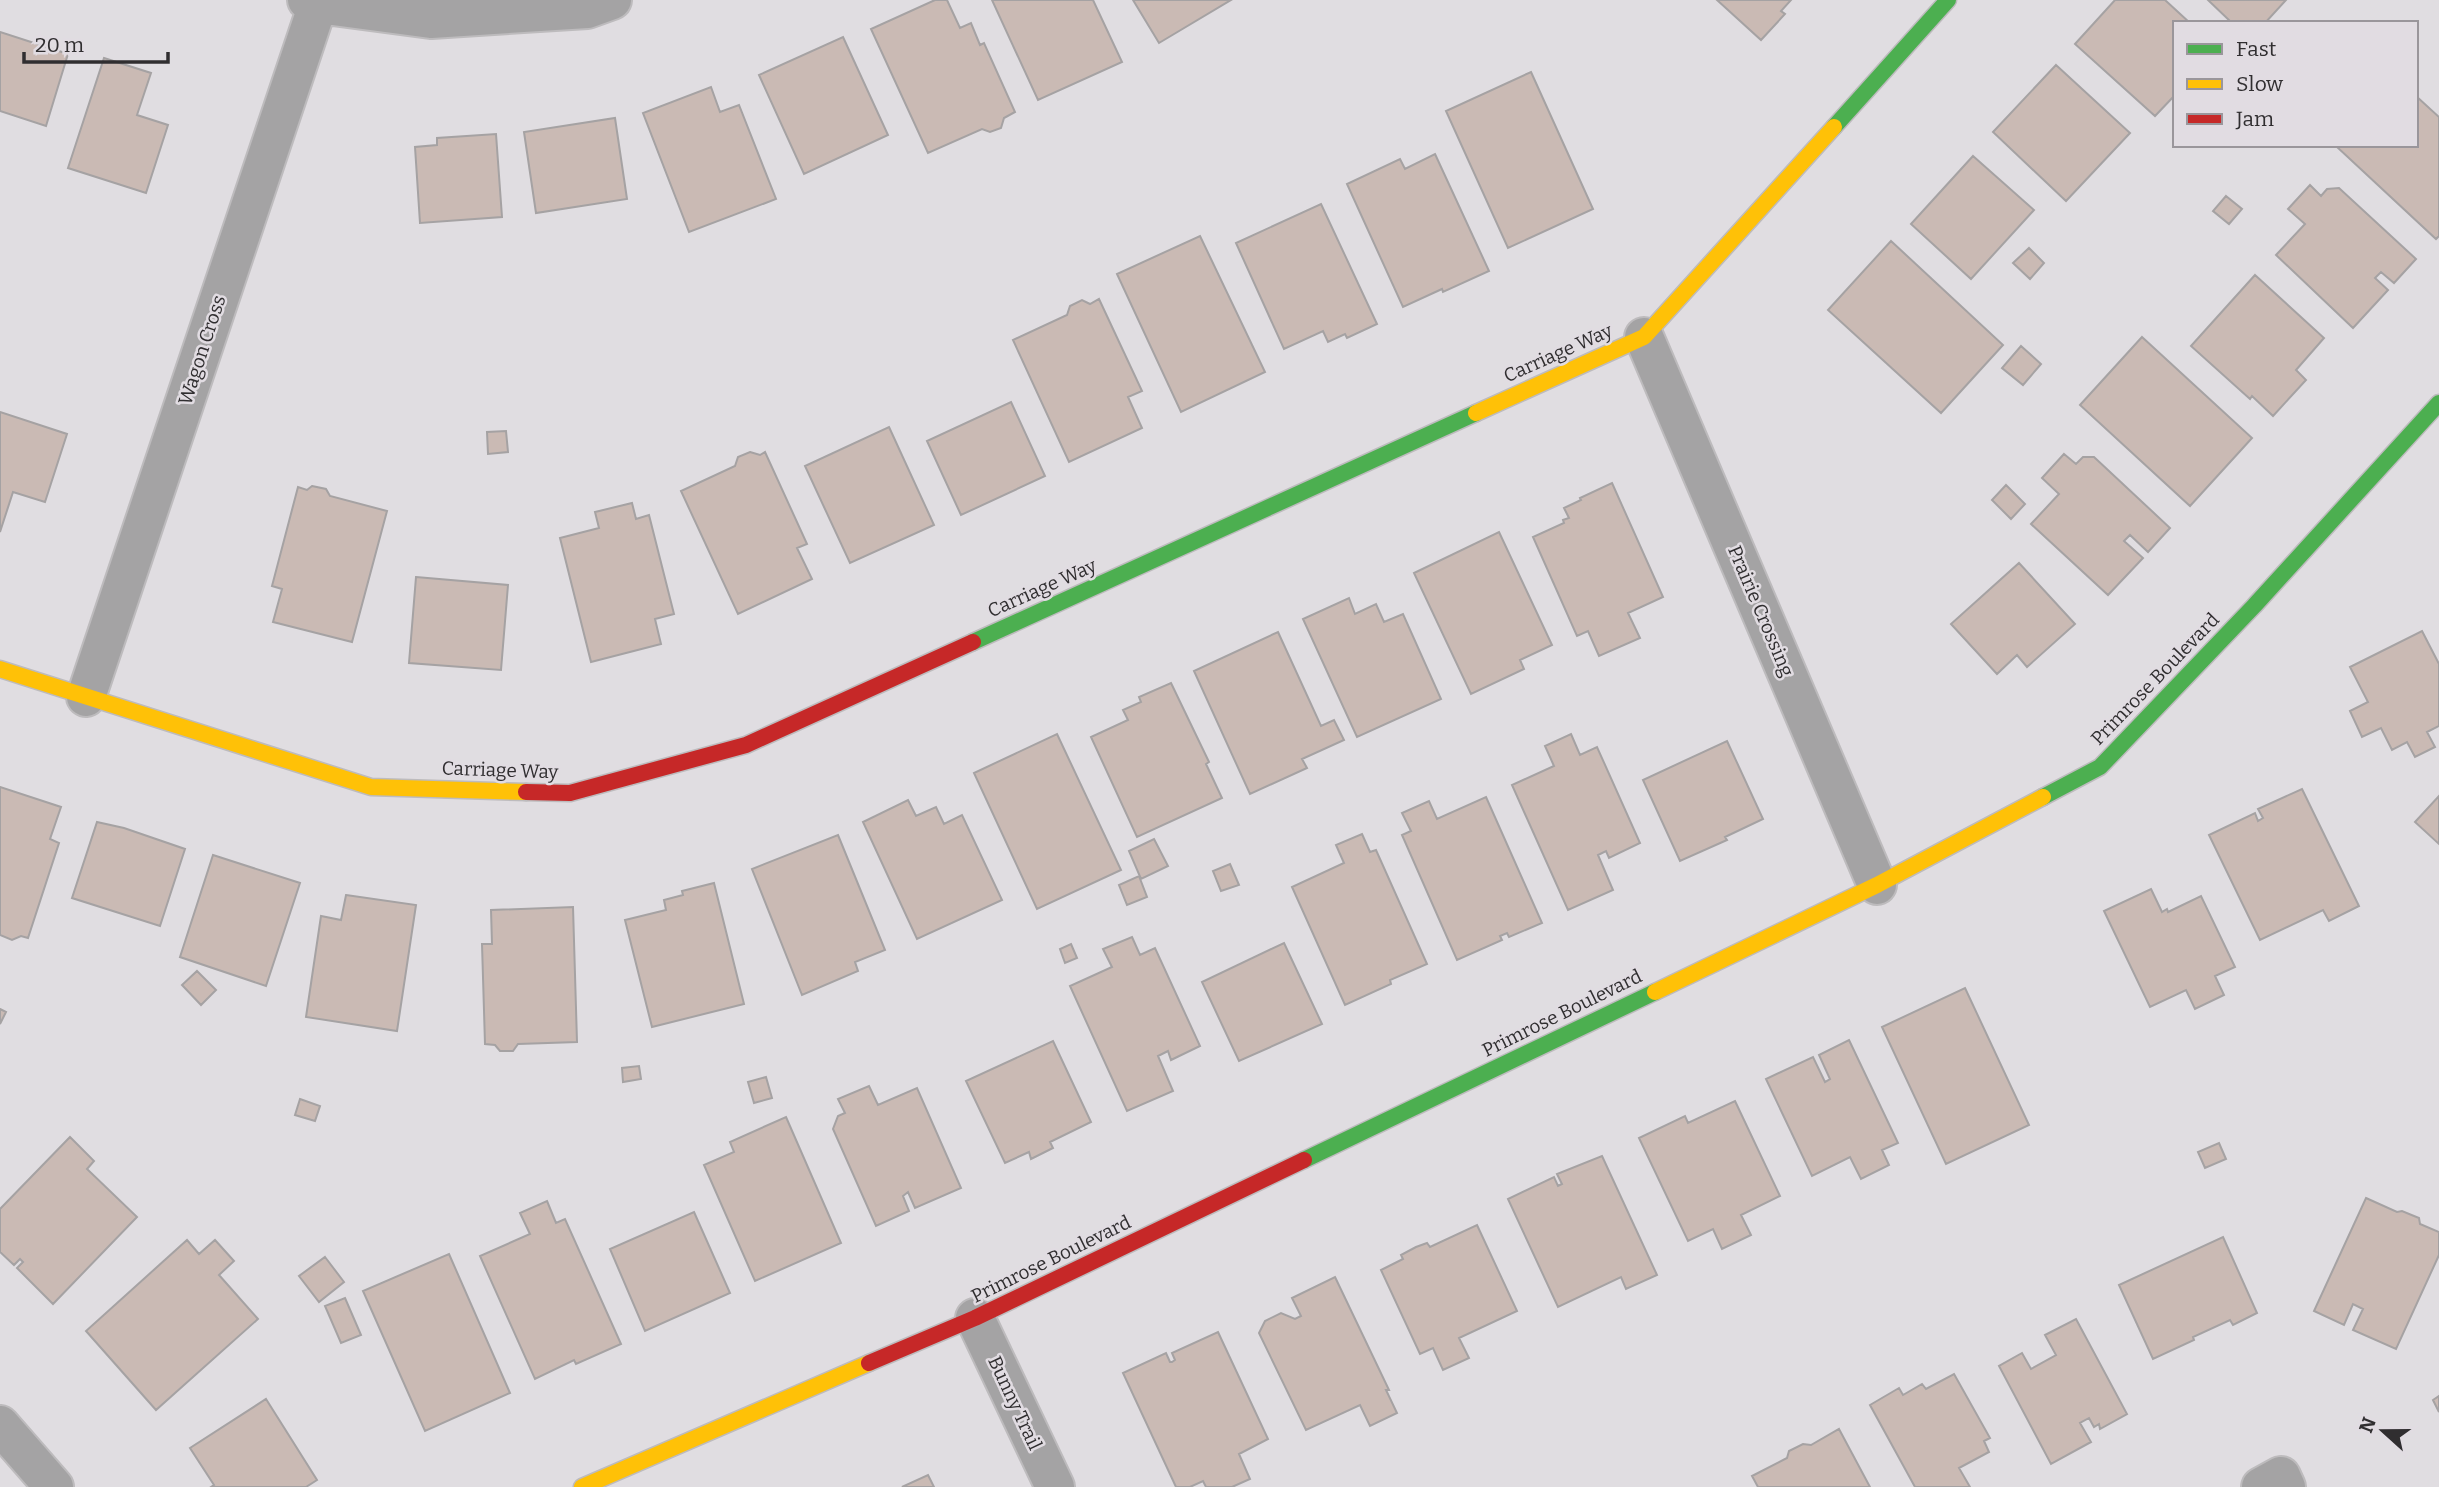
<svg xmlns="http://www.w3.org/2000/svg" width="2439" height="1487" font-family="Bitter,serif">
  <rect width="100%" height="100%" fill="#e0dde1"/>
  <path fill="#cabab4" stroke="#a5a2a3" stroke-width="2" d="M935,0H947L960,28L971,23L980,45L984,43L1015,112L1004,118L1001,128L990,132L982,129L928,153L871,29Z
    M992,0H1093L1122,62L1038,100Z
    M1133,0H1231L1159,43Z
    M1717,0H1791L1781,11L1785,14L1761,40Z
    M2115,0H2165L2190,23H2175V95L2155,116L2075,44Z
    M2208,0H2286L2265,23H2232Z
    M0,32L68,54L46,126L0,111Z
    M843,37L888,135L804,174L759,75Z
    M104,58L151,73L137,115L168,125L146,193L68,168Z
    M2056,65L2130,133L2066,201L1993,132Z
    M1531,72L1593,209L1508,248L1446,111Z
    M711,87L720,112L739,105L776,199L689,232L643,113Z
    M2416,96L2439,117V236L2436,239L2337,147L2339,145H2416Z
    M615,118L627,199L536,213L524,132Z
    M496,134L502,217L420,223L415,147L437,145V138Z
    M1435,154L1489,271L1443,292L1442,289L1403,307L1347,184L1400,159L1405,169Z
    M1973,156L2034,210L1971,279L1911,224Z
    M2310,185L2321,196L2327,189L2339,188L2416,259L2394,283L2381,272L2375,278L2388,290L2353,328L2276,255L2305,224L2288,209Z
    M2226,196L2242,209L2229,224L2213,211Z
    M1321,204L1377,324L1347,338L1345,334L1328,342L1323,331L1284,349L1236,243Z
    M1200,236L1265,372L1181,412L1117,274Z
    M1891,241L2003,345L1941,413L1828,310Z
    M2029,248L2044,263L2030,279L2013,263Z
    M2255,275L2324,338L2296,370L2306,380L2273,416L2252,396L2250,399L2191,346Z
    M1099,299L1142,391L1128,397L1142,428L1069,462L1013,340L1067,315L1070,306L1082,300L1090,304Z
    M2142,337L2252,438L2190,506L2080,405Z
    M2021,346L2041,364L2023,385L2002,368Z
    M1011,402L1045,476L961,515L927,441Z
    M0,412L67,434L45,502L13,492L0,532Z
    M889,427L934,525L850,563L805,466Z
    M506,431L508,452L488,454L487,432Z
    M750,452L760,455L765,452L807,544L797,548L812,579L738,614L681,491L735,466L738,457Z
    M2064,454L2076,464L2083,457H2094L2170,528L2148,552L2130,535L2124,541L2143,558L2108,595L2031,524L2059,494L2042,478Z
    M1612,483L1663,597L1628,613L1640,638L1599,656L1588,631L1577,636L1533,537L1564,523L1563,520L1569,518L1564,508L1581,500L1580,498Z
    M2006,485L2025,504L2011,519L1992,500Z
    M312,486L326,489L330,496L387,511L352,642L273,622L282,589L272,586L298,487L307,490Z
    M632,503L636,519L649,515L674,614L655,619L661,644L591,662L560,538L599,528L595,512Z
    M1499,532L1552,645L1520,660L1524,669L1471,694L1414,573Z
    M2019,563L2075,624L2027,667L2017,655L1997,674L1951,624Z
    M416,577L508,585L501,670L409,663Z
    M1349,598L1355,614L1376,604L1384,622L1403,614L1441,699L1357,737L1303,619Z
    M2422,631L2439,664V726L2427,732L2435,747L2415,757L2407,742L2392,750L2381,728L2362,737L2350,711L2368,702L2350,667Z
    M1278,632L1321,726L1334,720L1344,740L1302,759L1307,768L1250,794L1194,671Z
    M1171,683L1209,762L1206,764L1222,798L1137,837L1091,737L1128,720L1123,710L1141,702L1139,697Z
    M1057,734L1121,870L1037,909L974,773Z
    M1571,734L1580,755L1597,747L1640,843L1609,858L1606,851L1598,855L1613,890L1568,910L1512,785L1554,766L1545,746Z
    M1727,741L1763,819L1725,837L1727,840L1680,861L1643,780Z
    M0,787L61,807L50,839L59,843L28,938L21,936L12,940L0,935Z
    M2302,789L2359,906L2329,921L2323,910L2260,940L2209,835L2255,813L2258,821L2263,818L2258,809Z
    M2439,796V844L2415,822Z
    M1486,797L1542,923L1509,937L1507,933L1500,936L1502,940L1457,960L1402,835L1411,831L1402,813L1429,801L1437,819Z
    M908,800L916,816L936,807L944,824L962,815L1002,900L917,939L863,822Z
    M97,822L124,828L185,849L160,926L72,898Z
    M1362,834L1370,852L1376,850L1427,964L1390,980L1391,984L1345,1005L1292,887L1344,863L1336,845Z
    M838,835L885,950L855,962L858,971L802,995L752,869Z
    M1154,839L1168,866L1141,879L1129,851Z
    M213,855L300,883L266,986L180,957Z
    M1230,864L1239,885L1221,891L1213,871Z
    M1139,876L1147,897L1127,905L1119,885Z
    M714,883L744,1004L652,1027L625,920L666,910L664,900L683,895L682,891Z
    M2151,889L2162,912L2167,909L2168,912L2201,896L2235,967L2215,976L2224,995L2195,1009L2186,990L2150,1007L2104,911Z
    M346,895L416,905L397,1031L306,1017L321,916L341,920Z
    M573,907L577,1042L518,1044L513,1051H500L495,1045L485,1044L482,944H492L491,910Z
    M1132,937L1140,955L1155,948L1200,1046L1171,1060L1168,1051L1158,1056L1173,1091L1127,1111L1070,986L1112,967L1103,949Z
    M1284,943L1322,1024L1239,1061L1202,982Z
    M1071,944L1077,958L1065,963L1060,949Z
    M197,971L216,990L201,1005L182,985Z
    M1965,988L2029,1125L1946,1164L1882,1027Z
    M0,1009L6,1012L0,1024Z
    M1849,1040L1898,1143L1882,1150L1889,1165L1861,1179L1850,1157L1812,1176L1766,1079L1813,1057L1825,1082L1830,1079L1819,1055Z
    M1053,1041L1091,1122L1050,1142L1053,1148L1031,1159L1029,1152L1005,1163L966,1081Z
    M639,1066L641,1079L623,1082L622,1068Z
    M766,1077L772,1098L754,1103L748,1082Z
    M869,1086L878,1105L917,1088L961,1188L915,1208L908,1192L903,1196L909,1211L876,1226L833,1129L838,1116L845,1113L838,1099Z
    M300,1099L320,1106L315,1121L295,1115Z
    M1735,1101L1780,1196L1741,1215L1751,1235L1722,1249L1713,1229L1688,1241L1639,1138L1685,1116L1688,1123Z
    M786,1117L841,1243L755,1281L704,1165L734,1152L730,1142Z
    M70,1137L94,1161L87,1169L137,1217L53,1304L17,1268L23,1262L20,1259L14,1265L0,1252V1209Z
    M2219,1143L2226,1159L2205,1168L2198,1152Z
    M1602,1156L1657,1275L1626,1289L1621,1277L1558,1307L1508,1199L1554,1177L1558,1186L1562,1184L1557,1174Z
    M2366,1198L2397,1212L2402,1211L2419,1218L2420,1224L2439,1232V1255L2396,1349L2353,1330L2363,1309L2353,1304L2344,1325L2314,1311Z
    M547,1201L556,1223L565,1219L621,1344L576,1364L574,1360L535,1379L480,1256L530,1234L520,1213Z
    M694,1212L730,1293L645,1331L610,1249Z
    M1477,1225L1517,1311L1459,1338L1469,1358L1443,1370L1433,1348L1420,1354L1381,1270L1403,1259L1401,1255L1416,1247L1427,1243L1430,1247Z
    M2223,1237L2257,1313L2233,1325L2230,1320L2193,1337L2194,1340L2153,1359L2119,1285Z
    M187,1240L199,1254L215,1240L234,1261L219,1275L258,1319L156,1410L86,1331Z
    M449,1254L510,1393L425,1431L363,1291Z
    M325,1257L344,1282L319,1302L299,1276Z
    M1335,1277L1389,1390H1386L1397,1413L1370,1426L1360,1405L1306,1430L1259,1333L1265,1321L1281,1313L1295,1319L1301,1316L1292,1298Z
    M345,1298L361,1335L341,1343L325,1306Z
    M2076,1319L2127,1414L2100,1429L2099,1424L2094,1427L2089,1418L2080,1423L2091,1442L2051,1464L1999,1366L2022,1353L2031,1369L2056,1355L2045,1335Z
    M1218,1332L1268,1439L1239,1454L1250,1479L1232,1487H1206L1203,1481L1190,1487H1176L1123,1373L1166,1353L1170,1362H1172L1175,1360L1172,1353Z
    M1954,1374L1990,1438L1984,1441L1989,1452L1959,1468L1970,1487H1915L1870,1405L1899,1388L1903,1395L1922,1384L1926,1389Z
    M2439,1396V1412L2433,1400Z
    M266,1399L317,1480L306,1487H211L214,1485L190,1448Z
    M1839,1429L1870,1487H1758L1752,1476L1787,1458L1789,1451L1803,1444L1811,1445Z
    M928,1475L934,1487H902Z"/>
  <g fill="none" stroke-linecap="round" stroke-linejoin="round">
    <g stroke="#bdbbbd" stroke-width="42">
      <path id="street" d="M307,0L318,4L431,19L587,9L612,0
        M1644,337L1877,885
        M86,697L318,4
        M975,1318L1055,1487
        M0,1425L54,1487
        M2261,1487L2281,1476L2286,1487"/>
    </g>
    <g stroke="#bdbbbd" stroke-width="19">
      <path id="fast" d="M1834,127L1948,0
        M973,642L1476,413
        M2043,797L2100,767L2254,606L2439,403
        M1304,1160L1655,992"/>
    </g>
    <g stroke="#bdbbbd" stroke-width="19">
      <path id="slow" d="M1476,413L1644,337L1834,127
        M0,669L371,787L526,792
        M1655,992L1877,885L2043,797
        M582,1487L869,1363"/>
    </g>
    <g stroke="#bdbbbd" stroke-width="19">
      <path id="jam" d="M526,792L570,793L746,745L973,642
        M869,1363L975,1318L1304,1160"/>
    </g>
    <use href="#street" stroke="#a4a3a4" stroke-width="38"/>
    <use href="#fast" stroke="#4caf50" stroke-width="16"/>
    <use href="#slow" stroke="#ffc107" stroke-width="16"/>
    <use href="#jam" stroke="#c62828" stroke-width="16"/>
  </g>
  <g text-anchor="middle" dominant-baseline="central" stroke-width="5" stroke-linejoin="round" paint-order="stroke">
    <g font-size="19" fill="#302e30" stroke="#e1dce2">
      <text transform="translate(202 350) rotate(-72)">Wagon Cross</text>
      <text transform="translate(1558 353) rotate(-24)">Carriage Way</text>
      <text transform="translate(1042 588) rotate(-24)">Carriage Way</text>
      <text transform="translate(1761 611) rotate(67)">Prairie Crossing</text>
      <text transform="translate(2155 679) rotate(-46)">Primrose Boulevard</text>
      <text transform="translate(500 770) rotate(2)">Carriage Way</text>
      <text transform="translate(1562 1013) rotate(-26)">Primrose Boulevard</text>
      <text transform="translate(1051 1259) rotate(-26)">Primrose Boulevard</text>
      <text transform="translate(1015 1403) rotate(65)">Bunny Trail</text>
    </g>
  </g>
  <rect x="2173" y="21" width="245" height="126" fill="#e1dce2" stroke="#9a969b" stroke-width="2"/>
  <rect x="2187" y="44" width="35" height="10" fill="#4caf50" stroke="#9a969b" stroke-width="2"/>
  <text x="2236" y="56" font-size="21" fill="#302e30">Fast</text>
  <rect x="2187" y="79" width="35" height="10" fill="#ffc107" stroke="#9a969b" stroke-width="2"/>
  <text x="2236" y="91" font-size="21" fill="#302e30">Slow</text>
  <rect x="2187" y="114" width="35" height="10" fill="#c62828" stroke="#9a969b" stroke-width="2"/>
  <text x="2236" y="126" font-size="21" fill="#302e30">Jam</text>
  <g transform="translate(2383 1431) rotate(291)" stroke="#e1dce2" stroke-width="5" paint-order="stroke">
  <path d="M0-5L12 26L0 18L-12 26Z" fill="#302e30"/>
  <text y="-10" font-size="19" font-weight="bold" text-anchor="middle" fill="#302e30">N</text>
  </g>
  <path d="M24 52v10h144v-10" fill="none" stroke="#302e30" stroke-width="3.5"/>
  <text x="35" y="52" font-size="21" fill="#302e30" stroke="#e1dce2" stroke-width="5" paint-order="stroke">20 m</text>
</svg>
